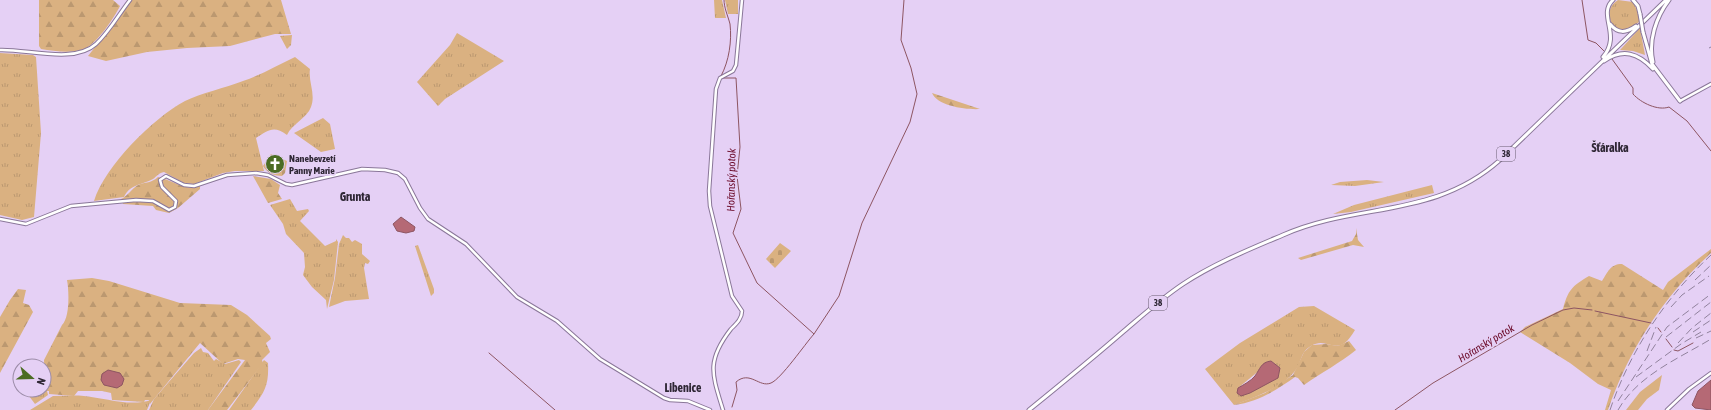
<svg xmlns="http://www.w3.org/2000/svg" width="1711" height="410" font-family="'Asap Condensed',sans-serif">
  <defs>
    <pattern id="grass-tufts" width="24" height="20" patternUnits="userSpaceOnUse"><rect width="24" height="20" fill="#dab181"/><path d="M3 7l-1-3M5 7V3M7 7l1-3M15 17l-1-3M17 17v-4M19 17l1-3" fill="none" stroke="#bb9870"/></pattern>
    <pattern id="forest-firs" width="22" height="20" patternUnits="userSpaceOnUse"><rect width="22" height="20" fill="#dab181"/><path d="M5 1l3.5 6h-7zM16 11l3.5 6h-7z" fill="#bb9870"/></pattern>
    <pattern id="cemetery-stones" width="16" height="16" patternUnits="userSpaceOnUse"><rect width="16" height="16" fill="#dab181"/><path d="M2 7V4a2 2 0 0 1 4 0v3zM10 15v-3a2 2 0 0 1 4 0v3z" fill="#bb9870"/></pattern>
  </defs>
  <rect width="100%" height="100%" fill="#e5d0f5"/>
  <path fill="url(#grass-tufts)" fill-rule="evenodd" d="M714,0H722L726,18H715Z
    M725,0H738V14H728Z
    M1618,0L1633,2L1638,12L1640,21C1631,29 1627,32 1615,28C1607,19 1607,7 1618,0Z
    M1640,28L1645,55L1633,51L1620,50Z
    M457,33L504,61L445,99L438,106L417,82L450,45Z
    M292,35L291,45L287,49L280,36Z
    M0,53L33,55L36,57L41,133L34,217L22,220L0,215Z
    M295,57L310,69C308,82 316,94 311,107C307,118 292,124 287,135C274,125 268,130 256,138L264,171H235L223,173L194,184L184,183L164,172C159,173 157,176 153,179C142,185 130,184 124,197L94,201C105,166 153,118 185,101C201,93 225,88 243,81C261,75 278,65 295,57Z
    M323,118L330,124L335,149L321,152L294,133Z
    M1367,180L1384,182L1355,186L1331,185L1340,182Z
    M1432,185L1434,193L1351,212L1333,214L1354,205Z
    M290,199L297,211L308,209L309,211L300,221L325,246L336,241V239L338,242L334,280L327,309L326,300L312,287L303,275L305,267L304,253L286,234L283,224L270,205Z
    M343,235L346,238H349L352,242L355,240L362,244V254L370,261L368,264L365,263L364,268L369,299L345,301L329,307L335,278L339,244Z
    M418,245L434,289V293L431,296L415,246Z
    M1314,306L1355,330C1337,361 1329,335 1311,346C1300,352 1302,362 1295,371C1282,388 1253,398 1234,405L1205,369L1240,343L1299,307ZM1271,361L1280,368L1238,388Z
    M201,348L203,352L208,353L214,361L216,359L225,364L239,360L241,362L208,410H149L154,399L194,353Z
    M264,360L268,363C269,385 265,392 251,410H229Z
    M33,390L47,391L48,395L35,404L29,396Z
    M53,396C63,396 74,395 84,396C105,398 130,407 151,400L147,410H30Z"/>
  <path fill="url(#forest-firs)" d="M39,0H113L120,6C114,18 97,44 84,49C71,54 54,51 41,49L39,46Z
    M132,0H281L291,34H275L230,46L187,48L147,52L106,61L88,56Z
    M932,93L980,109C967,110 937,106 932,93Z
    M253,176L271,179L280,185L278,193L282,199L268,203Z
    M158,177C173,180 186,192 200,186V189L178,208L169,213L156,210L153,206L123,204L121,199C128,196 131,189 138,185C145,182 152,183 158,177Z
    M1356,228L1358,240L1364,247L1353,245L1301,260L1298,258L1352,241L1356,234Z
    M1711,249V253C1664,296 1629,349 1608,410H1605L1611,390L1598,384L1570,363L1520,332L1525,327L1563,309C1568,290 1572,286 1589,276L1602,281C1608,272 1610,264 1622,264L1663,290L1668,282Z
    M92,278L109,281L180,303L231,305L247,315L270,336L271,339L266,343L270,352L262,360L263,363L227,410H208L245,360L238,359L223,364L200,343L150,404L149,400H145L144,402L112,400L111,393L102,391H78L74,396L49,394V391H45L44,360L62,325C70,318 69,290 67,280Z
    M18,289L26,290L23,303L29,305L33,312L0,373V317L10,300Z
    M1349,341L1356,350C1340,363 1321,373 1304,385L1298,378L1295,377C1275,391 1258,402 1234,405L1265,393L1293,375L1304,352L1312,345L1326,344L1338,346Z"/>
  <path fill="url(#cemetery-stones)" d="M271,154L287,161L285,173L282,176C275,176 267,173 263,166Z
    M780,243L791,251L775,268L766,259Z"/>
  <path fill="#dab181" d="M1662,375L1659,390L1647,399L1638,410H1626L1640,392Z"/>
  <path fill="#b56975" stroke="#8d5562" d="M401,217L415,227L414,231L406,233L397,231L393,224Z
    M1271,361L1280,368L1278,378L1250,393L1241,396L1237,393L1238,388C1243,385 1251,381 1255,376C1260,369 1261,362 1271,361Z
    M108,370L120,373L124,379L122,385L117,388L104,385L101,380L102,374Z
    M1711,380V410L1695,408L1692,405L1698,391Z"/>
  <g fill="none" stroke-linecap="round" stroke-linejoin="round">
    <path stroke="#8d5562" stroke-width="1" d="M724,0C724,8 728,16 730,24C732,41 729,61 721,76L723,78H736L740,147L737,176L741,209L733,233L757,283L814,334C805,344 781,379 771,383C759,388 750,370 736,382L737,390L732,407
      M1582,0L1588,40L1596,43L1608,55
      M1612,59L1633,88V94C1641,103 1658,111 1669,107L1687,121L1711,151
      M1595,311L1651,323
      M1658,328L1661,332
      M814,334L839,296L862,223L910,122L917,94L911,68L901,40L904,0
      M1666,339L1672,347
      M1674,350L1678,351L1693,343
      M489,353L555,410
      M1395,410L1433,383L1532,325L1563,310L1574,308L1592,310"/>
    <g stroke="#8a7799" stroke-width="4.5">
      <path id="secondary" d="M0,50C28,49 74,64 96,44C109,32 119,14 130,0
        M1680,101L1711,84
        M0,219L26,224L71,206L136,200L153,201L169,210L175,207L176,201L162,187L160,180L166,176L184,185L194,186L227,175L256,173L268,175L286,184L292,185L362,169L385,170L398,173L405,179L420,208L428,219L466,244L517,297L557,321L600,359L664,398L670,400L688,401L710,410
        M723,410C712,374 706,361 731,329C736,324 742,319 742,311L732,296L710,206L709,191L716,89L720,78L733,71L736,65L742,0
        M1667,410L1689,389L1711,373"/>
    </g>
    <g stroke="#8a7799" stroke-width="5">
      <path id="primary" d="M1633,0L1638,6L1640,14
        M1610,24C1618,34 1626,33 1636,26
        M1643,32L1652,64L1680,101
        M1603,57C1622,35 1597,15 1613,0
        M1604,61C1623,48 1638,53 1653,69
        M1653,62C1648,41 1656,17 1669,0
        M1029,410C1061,384 1093,358 1124,331C1143,315 1162,298 1183,284C1213,264 1250,249 1283,235C1358,202 1434,219 1500,160L1666,0"/>
    </g>
    <use href="#secondary" stroke="#fff" stroke-width="2.5"/>
    <use href="#primary" stroke="#fff" stroke-width="3"/>
    <path stroke="#91829d" stroke-width="1" stroke-dasharray="8 4" stroke-linecap="butt" d="M1709,48L1711,47
      M1695,280L1711,265
      M1671,307L1682,295L1709,276
      M1693,332L1711,320
      M1666,337L1711,302
      M1696,338L1711,331
      M1678,343L1692,328L1711,313
      M1647,351L1656,327
      M1636,377L1681,344L1701,332
      M1618,401L1667,327L1711,294
      M1610,410C1630,351 1665,298 1711,255
      M1618,410C1638,375 1678,359 1711,339"/>
    <g stroke="#8a7799" stroke-width="5" stroke-linecap="butt">
      <path id="primary-bridge" d="M1640,14L1643,32"/>
    </g>
    <use href="#primary-bridge" stroke="#fff" stroke-width="3"/>
  </g>
  <defs>
    <g id="church-disc" transform="scale(1)"><circle r="9.5" fill="#4b6c23" stroke="#e5d0f5"/><path d="M-1.2-6h2.4v3.5h3.3v2.4h-3.3V6h-2.4V-.1h-3.3v-2.4h3.3Z" fill="#fff"/></g>
  </defs>
  <g fill-rule="evenodd">
    <use href="#church-disc" x="275" y="164"/>
  </g>
  <g text-anchor="middle" dominant-baseline="central" stroke-width="3.5" stroke-linejoin="round" paint-order="stroke">
    <g fill="#e5d0f5" stroke="#665a6f" stroke-width="1">
      <rect x="1497" y="147" width="18" height="14" rx="3"/>
      <rect x="1149" y="296" width="18" height="14" rx="3"/>
    </g>
    <g font-size="9" font-weight="bold" fill="#2f2735">
      <text x="1506" y="154">38</text>
      <text x="1158" y="303">38</text>
    </g>
    <g font-size="10" font-weight="bold" fill="#2f2735" stroke="#e5d0f5" text-anchor="start">
      <text x="289" y="158">Nanebevzetí<tspan x="289" dy="12">Panny Marie</tspan></text>
    </g>
    <g font-size="11" font-style="italic" fill="#6b0a29" stroke="#e5d0f5">
      <text transform="translate(731 180) rotate(-89)">Hořanský potok</text>
      <text transform="translate(1486 343) rotate(-31)">Hořanský potok</text>
    </g>
    <g font-size="12" font-weight="bold" fill="#2f2735" stroke="#e5d0f5">
      <text x="1610" y="148">Šťáralka</text>
      <text x="355" y="197">Grunta</text>
      <text x="683" y="388">Libenice</text>
    </g>
  </g>
  <g transform="translate(32 378) rotate(110)"><circle r="19" fill="#e5d0f5" stroke="#9c8ca8"/>
  <path d="M0-3L7 15L0 10L-7 15Z" fill="#4b6c23"/>
  <text y="-6" font-size="11" font-weight="bold" text-anchor="middle" fill="#2f2735">N</text>
  </g>
</svg>
